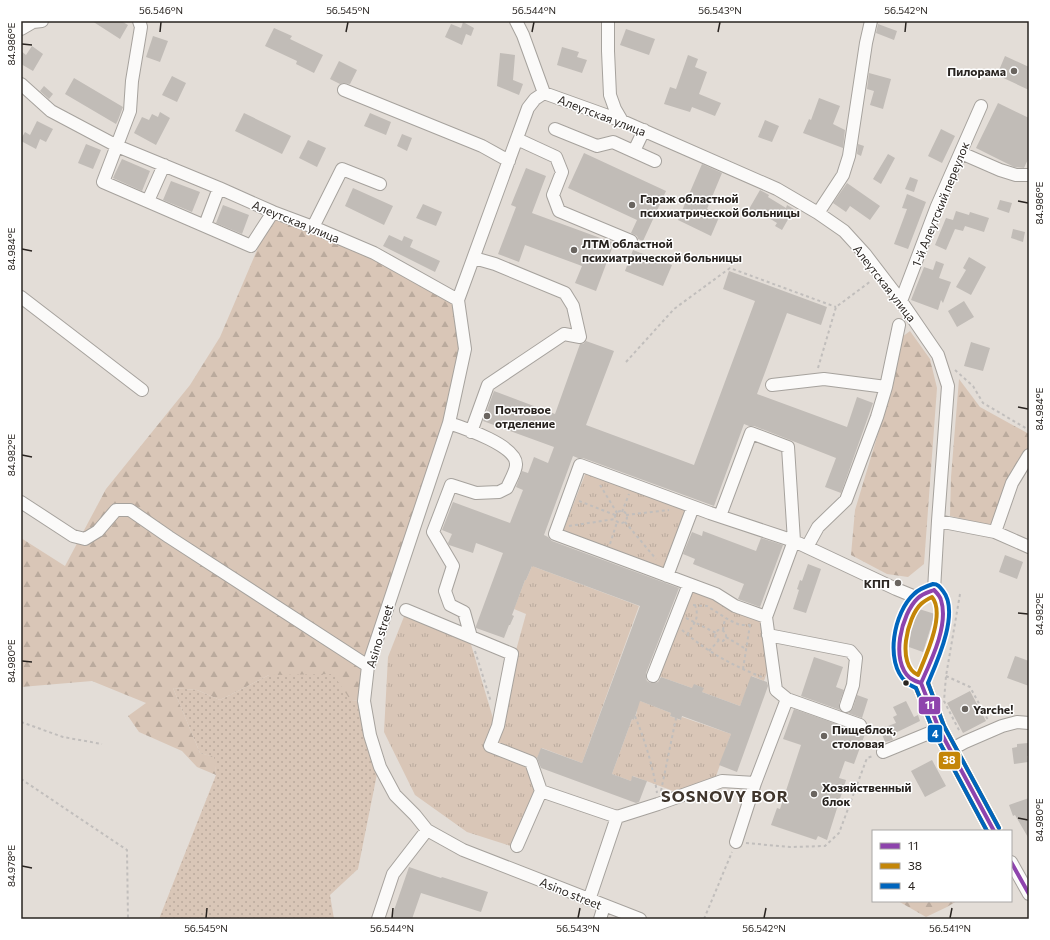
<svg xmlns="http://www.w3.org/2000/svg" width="1050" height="940" font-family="Commissioner,sans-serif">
  <defs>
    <pattern id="forest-firs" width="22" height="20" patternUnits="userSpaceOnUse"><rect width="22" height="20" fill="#d9c6b7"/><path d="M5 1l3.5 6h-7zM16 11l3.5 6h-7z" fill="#baaa9d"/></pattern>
    <pattern id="park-tufts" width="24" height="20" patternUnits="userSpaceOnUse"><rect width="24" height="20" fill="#d9c6b7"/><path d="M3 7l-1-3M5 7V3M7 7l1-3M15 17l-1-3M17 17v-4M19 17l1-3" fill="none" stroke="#baaa9d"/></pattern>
    <pattern id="garden-dots" width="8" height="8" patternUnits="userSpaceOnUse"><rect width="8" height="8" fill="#d9c6b7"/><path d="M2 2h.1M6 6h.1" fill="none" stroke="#baaa9d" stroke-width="1.8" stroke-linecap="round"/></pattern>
  </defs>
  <rect width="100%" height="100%" fill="#e3ddd7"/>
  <path fill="url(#forest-firs)" d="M272,215L373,255L455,302L460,349L443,421L365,665L360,700L351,701L269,675L220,700L197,690L173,688L200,753L215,757L216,775L197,767L182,751L139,732L128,716L146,703L92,681L21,687V538L65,566L106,489L190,385L220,337Z
    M910,331L930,359L937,388L924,564L908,577L887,574L851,555L855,510L893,384L902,337Z
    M959,379L980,407L1029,434V447L1011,473L994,526L950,516L951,477Z
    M898,901H957L947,907L926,917Z"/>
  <path fill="url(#park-tufts)" d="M586,472L686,510L664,569L563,531Z
    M532,566L639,606L582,763L542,748L537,758L495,744L515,654L526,614L514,609L525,580H526Z
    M691,590L713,598L764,622L767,672L764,681L752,676L740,706L702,692L703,688H692L658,676Z
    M405,614L470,641L495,725L486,748L529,764L538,789L514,847L467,832L415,795L384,732L388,657Z
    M630,697L671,713L670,716L680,720L682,717L731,734L715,779L676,792L633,776L631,781L612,774L632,719L634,720L637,712Z"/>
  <path fill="url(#garden-dots)" d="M333,674L351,701L360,700L378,769L358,869L330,895L334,919H159L216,775L214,757L200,753L173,688L197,690L220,700L269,675Z"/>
  <path fill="#c1bcb7" d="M92,21H121L128,25L120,39Z
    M463,22L474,28L471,36L466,34L462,45L445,37L451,24L461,28Z
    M878,24L897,31L894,40L876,33Z
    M274,28L292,36L290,39L323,55L314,73L296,64L297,61L265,46Z
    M626,29L655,39L649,55L620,45Z
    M153,36L168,41L160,62L146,57Z
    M32,46L43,54L33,71L21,64V51L26,55Z
    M562,47L579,52L577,57L587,60L582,73L557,65Z
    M500,53L515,55L513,80L523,84L519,95L497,86Z
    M688,55L698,59L695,67L707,72L699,94L721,103L715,116L692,107L690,112L664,104L670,87L676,89Z
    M1005,56L1029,67V90L997,75Z
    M339,61L357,70L350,84L343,83L340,84L330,79Z
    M869,73L891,79L883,109L870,105L874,91L867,89Z
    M172,76L186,83L177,102L162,95Z
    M74,78L123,107L118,120L116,124L65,94Z
    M44,86L53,94L49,99L40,91Z
    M819,98L840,106L833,124L845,130L843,148L803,133L809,119L811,120Z
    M998,103L1029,118V157L1024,168L1014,167L976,148Z
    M160,112L170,118L156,145L134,133L142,117L149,120L152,114L158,117Z
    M244,113L291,136L282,154L235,131Z
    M370,113L391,122L386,135L364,126Z
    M765,120L779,126L772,142L758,137Z
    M37,121L53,129L46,142L40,139L36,149L21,141V139L25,132L30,135Z
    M941,129L955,136L942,163L928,156Z
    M402,134L412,138L407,151L397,146Z
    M308,140L326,148L317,167L299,158Z
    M86,144L101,150L93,169L78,163Z
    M858,144L864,146L861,156L857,154Z
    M584,153L666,191L643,241L638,239L637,236L631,233L637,220L568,188Z
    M888,154L895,158L881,184L873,179Z
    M122,159L150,171L142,191L113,178Z
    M702,164L722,173L707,209L720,215L711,236L678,220Z
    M526,168L546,176L532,213L614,243L596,291L575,283L582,266L525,245L519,262L498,254L516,207L511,205Z
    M910,177L918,180L914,192L905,189Z
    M171,181L200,192L192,212L163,200Z
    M847,183L880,206L870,220L850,206L846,212L833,203Z
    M353,188L393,206L384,225L345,206Z
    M760,190L769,195L768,197L786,208L787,205L794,209L782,230L775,226L777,223L759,212L757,214L749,209Z
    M907,194L926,202L908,249L894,244L907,209L902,208Z
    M1000,200L1012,203L1009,213L997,209Z
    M423,204L442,212L436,226L416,218Z
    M223,205L249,215L242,234L216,223Z
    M956,211L969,215L970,212L989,218L984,232L965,226L963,231L955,229L946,250L935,245L946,218L953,220Z
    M1013,229L1025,232L1023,242L1011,238Z
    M389,235L402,241L404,236L413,240L410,247L440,261L435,272L383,246Z
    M633,250L672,265L663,286L625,271Z
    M969,257L986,267L971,295L956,287L966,270L963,268Z
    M936,261L944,264L939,278L951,282L943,303L941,300L938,310L911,300L924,267L933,270Z
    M729,271L827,307L821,325L787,313L757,394L847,427L857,397L873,403L841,493L825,487L836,458L754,426H749L744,424L714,506L583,458H578L573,456L544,535L548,537L552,541L679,588L646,673V678L647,681L651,683H654L658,682L661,677L692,688L694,684L704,688L702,692L740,706L751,676L767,682L768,686L737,772L719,765L731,734L682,716L681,720L670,716L671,713L640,701L634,720L632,719L612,774L631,781L632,776L647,781L639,802L636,803L541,768L537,758L541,748L582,763L640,606L532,566L526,580H525L512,615L514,616L510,625H509L504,638L476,628V626L503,553L476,543L473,553L449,545L448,543L452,534L442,530L453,502L510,523L523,490L516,487L522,471L528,473L534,457L548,463L554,447L483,421L494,391L555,414L580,344H583L586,341L614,351L586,425L694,465L755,301L723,289Z
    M964,301L974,317L957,327L948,311Z
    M971,342L990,348L983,371L964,366Z
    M703,531L756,551L761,538L783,545L760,607L738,599L744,584L693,564L695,559L683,554L692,532L702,536Z
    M1005,555L1023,562L1017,579L999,572Z
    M808,564L821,569L806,613L793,609L799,590L797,589L800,580L802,581Z
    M919,609L935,614L923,652L906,646L916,613Z
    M1015,656L1029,661V686L1007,678Z
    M814,657L843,667L836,687L844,690L839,704V707L840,710L801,696Z
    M970,691L986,721L963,733L947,703Z
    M857,695L868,699L862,718L848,713L851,711L853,708Z
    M906,701L914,717L918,715L920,721L891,735L893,740L885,742L880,729L896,723L893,717L897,715L893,707Z
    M794,709L865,734L854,764L845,761L839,778L846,780L827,840L818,836L816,840L771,825L777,808L780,809L801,745L783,739Z
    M1028,743L1029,756H1027L1028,762L1014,764L1012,748L1017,747V744Z
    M932,760L946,786L925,797L911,771Z
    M1029,798V839L1015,815L1013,816L1009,805Z
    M409,867L441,878L442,877L488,892L481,912L421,893L412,919H391Z"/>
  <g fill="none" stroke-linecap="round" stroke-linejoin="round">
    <g stroke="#a6a29d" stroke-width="14">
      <path id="minor" d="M139,21L141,27L132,81L130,111L103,182L251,246L273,212
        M516,21L523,35L544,93
        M608,21V51L610,95L615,109L622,121
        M21,29L33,22L42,21
        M21,84L51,111L117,146L219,188L273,212L313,227L374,253L458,300
        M344,90L482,146L509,161
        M555,129L597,146L613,142L655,161
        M517,139L556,157L562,172L553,195L559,211L631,241
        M634,151L644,130
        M961,153L1000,170L1016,175H1029
        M148,201L164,165
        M818,213L843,175L849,156L866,43L871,21
        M205,225L219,188
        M313,227L342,169L380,184
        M21,297L142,390
        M901,301L937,206L981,106
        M772,385L824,379L886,387
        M449,423C464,428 518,446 516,465C516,471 509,483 507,488L499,492L476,493L451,485L433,532L453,566L445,591L450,605L464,612L471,637
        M471,432L488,385L564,334L580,337L573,306L565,293L495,264L474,258
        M21,502L73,536L85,539L98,531L116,510H130L169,537L368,666
        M720,516L751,433L788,447L794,541L766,617L776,690L787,699L755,783L736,842
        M938,521L995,532L1029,547
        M995,532L1012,483L1029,455
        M807,547L818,527L846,500L877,417L886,387L899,325
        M667,576L693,507
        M924,595C922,596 920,596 919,598C908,606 899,633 899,646C898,656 903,670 910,677C913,680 918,682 921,683L939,729L994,831
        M406,610L512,654L498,726L490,746L531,762L541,791L617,817L658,804L722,781L755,783
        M766,617L735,606L716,594L555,534L580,465L710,513L794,541L896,589L918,598
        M768,635L850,651L856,658L853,685L846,706
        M653,676L689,584
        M921,683C930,663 949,621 941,600C940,596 936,593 934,590
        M787,699L860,725
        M950,750L965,742L1002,726L1017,722L1029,723
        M883,752L939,729
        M517,846L541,791
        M1011,862L1029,894
        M589,900L617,817
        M378,919L393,874L427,830
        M600,919L604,906
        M640,919L463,850L427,830L415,815L395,795L380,767L370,735L364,701L368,666L449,423L465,349L458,300L528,108L535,99L544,93L622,121L777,189L818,213L844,231L865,254L901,301L938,355L948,386L938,521L934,590"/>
    </g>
    <path stroke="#c1bebc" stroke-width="2" stroke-dasharray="3 3" stroke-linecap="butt" d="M626,362L674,309L730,268L836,307
      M818,368L836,307L871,281
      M955,370L973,386L983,403L1029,430
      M600,485L617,513
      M579,501L615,515
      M615 517a6 6 0 1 1 12 0a6 6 0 1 1-12 0Z
      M622,512L629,494
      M626,515L669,510
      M625,522L656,559
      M569,526L615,519
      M610,544L617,522
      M960,594L946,676L944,701L960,732
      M693,605L707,606L729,620L740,625H752
      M686,618L716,633
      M682,630C706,651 733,666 762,677
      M723,630L725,618
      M687,635C694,623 700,619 695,605
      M726,637L746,649
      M475,651L491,702
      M709,651L719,640L723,641L726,638V633L722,630H718L716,633L715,637L719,640
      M743,669L750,625
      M946,676L970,687L988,720
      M635,716C645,741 653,766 657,793
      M21,722L63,737L102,744
      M21,779L127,850L128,919
      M661,791L676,718
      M746,843L790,847L825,846L839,833L867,758L873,756
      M704,919L732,852"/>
    <use href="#minor" stroke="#fbfaf9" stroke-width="12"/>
    <g stroke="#fff" stroke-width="7">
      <path id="bus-1" d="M934,590C929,592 922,594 918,598C901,614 890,661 910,678C913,680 917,682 921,683L939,729L994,831
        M921,683C931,661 949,625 941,600C940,596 937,593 934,590
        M1011,862L1029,894"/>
    </g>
    <g stroke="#fff" stroke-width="7">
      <path id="bus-2" d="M932,597C946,614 925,658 918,675C896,665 907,617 921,604C924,601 928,599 932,597Z
        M928,683L944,726L999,828
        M916,688L934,732L987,831"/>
    </g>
    <g stroke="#fff" stroke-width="7">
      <path id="bus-3" d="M987,831L934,732L916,688C913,686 908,685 906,682C884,662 894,612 914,594C919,589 927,586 933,584C938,584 940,587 943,591C960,612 937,662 928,683L944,726L999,828"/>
    </g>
    <use href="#bus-1" stroke="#8e44ad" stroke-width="4"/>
    <use href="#bus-2" stroke="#c48608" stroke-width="4"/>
    <use href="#bus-3" stroke="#0065bd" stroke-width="4"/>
  </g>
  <path fill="none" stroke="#292420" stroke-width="1.5" d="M160,32L161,22M346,32L348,22M532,32L534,22M718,32L720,22M905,32L906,22M22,44L32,45M1018,201L1028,203M22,249L32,251M1018,407L1028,409M22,455L32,457M1018,613L1028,614M22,661L32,662M1018,818L1028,820M22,866L32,868M206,918L207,908M392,918L393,908M578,918L580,908M764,918L766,908M950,918L952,908"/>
  <g fill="#6a6560" stroke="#fff" stroke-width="1.5">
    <circle cx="1014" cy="71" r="4"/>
    <circle cx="632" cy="205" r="4"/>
    <circle cx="574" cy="250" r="4"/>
    <circle cx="487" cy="416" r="4"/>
    <circle cx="898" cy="583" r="4"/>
    <circle cx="965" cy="709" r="4"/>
    <circle cx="824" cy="736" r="4"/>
    <circle cx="814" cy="794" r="4"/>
  </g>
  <circle fill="#292420" stroke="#fff" stroke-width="1.5" cx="906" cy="683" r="3.5"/>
  <g text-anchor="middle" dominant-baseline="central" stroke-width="3" stroke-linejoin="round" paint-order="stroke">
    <g font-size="12" font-weight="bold" fill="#292420" stroke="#fff" text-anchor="start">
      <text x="1006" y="71" text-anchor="end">Пилорама</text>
      <text x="640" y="198">Гараж областной<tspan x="640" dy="14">психиатрической больницы</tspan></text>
      <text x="582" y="243">ЛТМ областной<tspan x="582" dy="14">психиатрической больницы</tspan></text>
      <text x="495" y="409">Почтовое<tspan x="495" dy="14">отделение</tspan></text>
      <text x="890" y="583" text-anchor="end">КПП</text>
      <text x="973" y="709">Yarche!</text>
      <text x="832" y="729">Пищеблок,<tspan x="832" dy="14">столовая</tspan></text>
      <text x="822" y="787">Хозяйственный<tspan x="822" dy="14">блок</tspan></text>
    </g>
    <g font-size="12" fill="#292420" stroke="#fff">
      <text transform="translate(602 115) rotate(21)">Алеутская улица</text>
      <text transform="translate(940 204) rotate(-68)">1-й Алеутский переулок</text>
      <text transform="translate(296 221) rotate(22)">Алеутская улица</text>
      <text transform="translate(885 283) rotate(52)">Алеутская улица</text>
      <text transform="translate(379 636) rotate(-73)">Asino street</text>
      <text transform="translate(571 893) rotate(22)">Asino street</text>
    </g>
    <g font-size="16" font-weight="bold" letter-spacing="1" fill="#40362d" stroke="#fff">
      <text x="725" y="795">SOSNOVY BOR</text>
    </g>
  </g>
  <g stroke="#fff" stroke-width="1.5">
    <rect x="918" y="696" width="23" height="19" rx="4" fill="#8e44ad"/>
    <rect x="927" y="724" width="16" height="19" rx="4" fill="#0065bd"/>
    <rect x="938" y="751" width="23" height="19" rx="4" fill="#c48608"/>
  </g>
  <g font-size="11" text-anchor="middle" font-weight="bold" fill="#fff">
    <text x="930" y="709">11</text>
    <text x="935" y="738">4</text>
    <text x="949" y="764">38</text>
  </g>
  <rect width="1050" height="940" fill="none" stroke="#ffffff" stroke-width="44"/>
  <rect x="872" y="830" width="140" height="72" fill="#ffffff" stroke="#a9a7a6"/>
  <rect x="880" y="843" width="20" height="6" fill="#8e44ad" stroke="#a9a7a6"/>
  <text x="908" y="850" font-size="12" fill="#292420">11</text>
  <rect x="880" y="863" width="20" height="6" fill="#c48608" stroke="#a9a7a6"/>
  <text x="908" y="870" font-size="12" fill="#292420">38</text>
  <rect x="880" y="883" width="20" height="6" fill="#0065bd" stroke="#a9a7a6"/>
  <text x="908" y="890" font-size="12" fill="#292420">4</text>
  <rect x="22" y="22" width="1006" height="896" fill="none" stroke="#292420" stroke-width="1.5"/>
  <g font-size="10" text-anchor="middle" fill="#292420">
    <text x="161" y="14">56.546°N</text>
    <text x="348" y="14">56.545°N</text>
    <text x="534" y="14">56.544°N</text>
    <text x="720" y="14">56.543°N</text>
    <text x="906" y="14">56.542°N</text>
    <text transform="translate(11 44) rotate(-90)" y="4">84.986°E</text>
    <text transform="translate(1039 203) rotate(-90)" y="4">84.986°E</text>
    <text transform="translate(11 249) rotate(-90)" y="4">84.984°E</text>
    <text transform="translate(1039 409) rotate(-90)" y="4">84.984°E</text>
    <text transform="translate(11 455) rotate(-90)" y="4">84.982°E</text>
    <text transform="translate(1039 614) rotate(-90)" y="4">84.982°E</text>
    <text transform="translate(11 661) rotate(-90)" y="4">84.980°E</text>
    <text transform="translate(1039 820) rotate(-90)" y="4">84.980°E</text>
    <text transform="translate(11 866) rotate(-90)" y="4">84.978°E</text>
    <text x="206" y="932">56.545°N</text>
    <text x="392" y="932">56.544°N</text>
    <text x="578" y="932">56.543°N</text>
    <text x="764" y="932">56.542°N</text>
    <text x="950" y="932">56.541°N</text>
  </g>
</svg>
